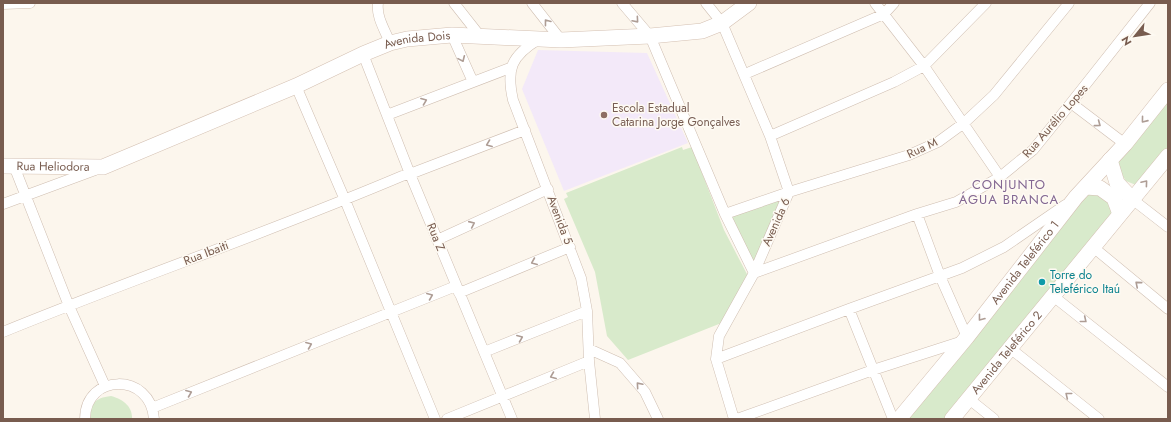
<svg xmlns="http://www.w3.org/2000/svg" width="1171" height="422" font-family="Jost,sans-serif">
  <rect width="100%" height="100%" fill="#fcf6ed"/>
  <path fill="#f3e9f9" d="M538,50L647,53L688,143L564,191L522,89Z"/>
  <path fill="#d8eacb" d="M1168,95V148L1136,185L1126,181L1115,165Z
    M682,147L683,150L692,147L724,230L749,278L724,322L628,360L607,336L595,272L564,199L568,197L566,193Z
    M789,192L754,273L725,214Z
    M1098,193L1108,199L1114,212L946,419H902L1086,194Z
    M111,396C122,399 133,406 132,419H87C91,404 94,398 111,396Z"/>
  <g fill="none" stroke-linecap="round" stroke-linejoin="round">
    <g stroke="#cfbeb1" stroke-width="11">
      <path id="street" d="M378,3C376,17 385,30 390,43
        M454,3L480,36
        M532,3L561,40
        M622,3L650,36L725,214L754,273L917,214L956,202L1000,177L1033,150L1071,103L1150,3
        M706,3L722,23L770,136L789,192L754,273L719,336L716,359L734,419
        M875,3L924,66L1000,177
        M3,4L30,3
        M452,35L473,82
        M539,39C511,56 506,69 513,100L581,278L587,311L589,361L595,419
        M363,54L410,174L512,419
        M745,74L884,14L894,3
        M296,86L345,200L435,419
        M1071,103L1125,144
        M387,115L510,68
        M770,136L894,82L924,66L986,3
        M14,166L69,306L105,386
        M1132,199L1168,227
        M3,204L95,170
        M725,214L789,192L909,155L938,142L964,123L994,95L1069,3
        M917,214L940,276L967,337
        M437,240L548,189
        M1093,247L1168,309
        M459,293L570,247
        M1053,296L1168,387
        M849,309L893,419
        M3,332C135,278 270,232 402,176L410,174L525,130
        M589,349L620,363L645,392L658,419
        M1011,349L1099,419
        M484,352L587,311
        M716,359L849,309L962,268L1004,247L1065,205
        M969,399L994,419
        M152,408L456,286
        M85,419C85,373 151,372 154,419
        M447,419L589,361
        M737,419L873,370L963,341"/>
    </g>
    <g stroke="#d4c0b2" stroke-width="16">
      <g id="secondary">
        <path d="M1110,160L1117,183L1132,199"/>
        <path id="s1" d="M3,166L103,167L296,86L363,54L390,43L407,39L452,35L561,40L650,36L702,31L722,23L749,3"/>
        <path d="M1086,187L1100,188L1114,198L1120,214"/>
        <path id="s2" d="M899,419L967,337L1076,197L1125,144L1168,90"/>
        <path id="s3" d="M952,419L1168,156"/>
      </g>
    </g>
    <use href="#street" stroke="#fff" stroke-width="10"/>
    <use href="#secondary" stroke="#fff" stroke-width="15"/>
  </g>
  <defs><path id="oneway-chevron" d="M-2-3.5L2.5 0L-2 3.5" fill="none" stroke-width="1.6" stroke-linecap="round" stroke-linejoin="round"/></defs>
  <g stroke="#ae9d95">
    <use href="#oneway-chevron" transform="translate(636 20) rotate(49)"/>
    <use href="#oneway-chevron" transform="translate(547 22) rotate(-128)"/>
    <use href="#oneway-chevron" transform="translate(462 59) rotate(66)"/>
    <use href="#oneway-chevron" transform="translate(424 101) rotate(-21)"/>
    <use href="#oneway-chevron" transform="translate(1144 120) rotate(129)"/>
    <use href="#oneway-chevron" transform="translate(1098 124) rotate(37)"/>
    <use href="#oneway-chevron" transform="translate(489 144) rotate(159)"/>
    <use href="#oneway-chevron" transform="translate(1145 183) rotate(-50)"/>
    <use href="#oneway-chevron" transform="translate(472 224) rotate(-24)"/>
    <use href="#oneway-chevron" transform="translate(534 262) rotate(157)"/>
    <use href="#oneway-chevron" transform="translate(1138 284) rotate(-140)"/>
    <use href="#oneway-chevron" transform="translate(430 296) rotate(-22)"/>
    <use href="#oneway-chevron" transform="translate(981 318) rotate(128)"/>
    <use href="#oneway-chevron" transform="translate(1084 320) rotate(39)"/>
    <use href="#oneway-chevron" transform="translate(520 338) rotate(-22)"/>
    <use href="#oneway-chevron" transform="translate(309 345) rotate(-22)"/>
    <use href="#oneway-chevron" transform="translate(553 376) rotate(158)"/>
    <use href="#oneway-chevron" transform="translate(639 385) rotate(-131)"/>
    <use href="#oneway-chevron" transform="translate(189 393) rotate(-22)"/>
    <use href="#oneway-chevron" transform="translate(1068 395) rotate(-141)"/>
  </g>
  <circle fill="#8d6e63" stroke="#fefaf3" stroke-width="1.5" cx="604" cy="115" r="4"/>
  <circle fill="#0f9aa8" stroke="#fefaf3" stroke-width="1.5" cx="1042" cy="282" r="4"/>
  <g text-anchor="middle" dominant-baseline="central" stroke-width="3" stroke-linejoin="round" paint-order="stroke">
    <g font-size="12" fill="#785c4f" stroke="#fefaf3">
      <text stroke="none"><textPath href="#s1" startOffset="440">Avenida Dois</textPath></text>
      <text transform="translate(1055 121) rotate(-49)">Rua Aurélio Lopes</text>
      <text transform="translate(922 148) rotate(-25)">Rua M</text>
      <text stroke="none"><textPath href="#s1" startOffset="50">Rua Heliodora</textPath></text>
      <text transform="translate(560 220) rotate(69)">Avenida 5</text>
      <text transform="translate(776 222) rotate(-66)">Avenida 6</text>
      <text transform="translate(436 237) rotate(68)">Rua Z</text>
      <text transform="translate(206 253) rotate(-21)">Rua Ibaiti</text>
      <text stroke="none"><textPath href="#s2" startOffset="201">Avenida Teleférico 1</textPath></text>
      <text stroke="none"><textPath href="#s3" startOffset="86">Avenida Teleférico 2</textPath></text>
    </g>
    <g font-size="12" fill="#785e54" stroke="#fefaf3" text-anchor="start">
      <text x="612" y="108">Escola Estadual<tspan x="612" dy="14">Catarina Jorge Gonçalves</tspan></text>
    </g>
    <g font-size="12" fill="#0d838f" stroke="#fefaf3" text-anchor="start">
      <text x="1050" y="275">Torre do<tspan x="1050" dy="14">Teleférico Itaú</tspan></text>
    </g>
    <g font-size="13" letter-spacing="1" fill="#836792" stroke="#fefaf3">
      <text x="1009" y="184">CONJUNTO<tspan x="1009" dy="15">ÁGUA BRANCA</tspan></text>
    </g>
  </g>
  <rect width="1171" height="422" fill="none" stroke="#785c4f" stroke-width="8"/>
  <g transform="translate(1135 36) rotate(240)" stroke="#fefaf3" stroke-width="3" paint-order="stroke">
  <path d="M0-3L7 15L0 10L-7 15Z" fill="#785c4f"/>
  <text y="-6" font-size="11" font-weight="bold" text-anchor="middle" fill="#785c4f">N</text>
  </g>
</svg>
